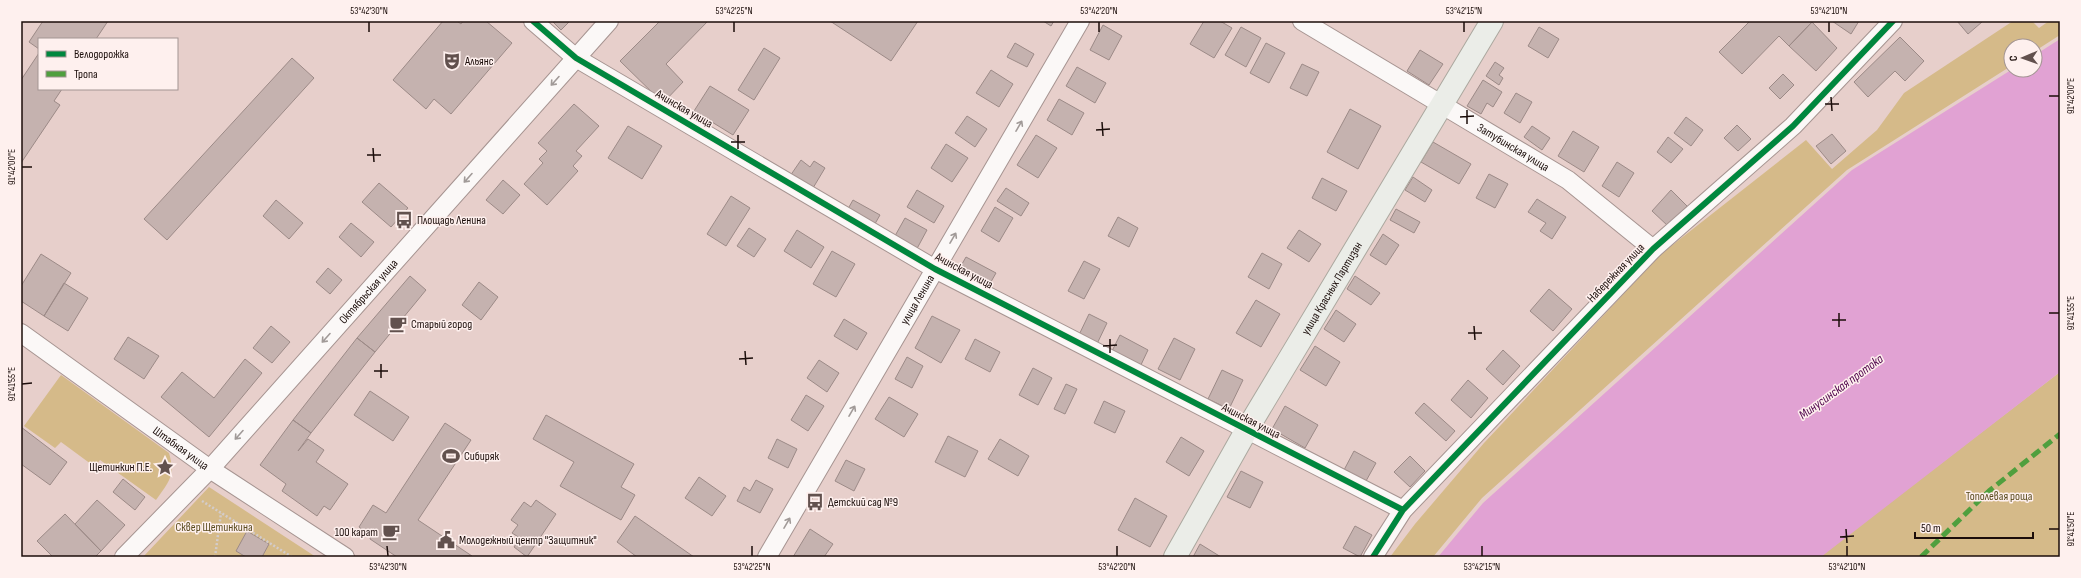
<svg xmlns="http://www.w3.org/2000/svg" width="2081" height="578" font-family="'Sofia Sans Condensed',sans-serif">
  <rect width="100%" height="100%" fill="#e7cfcb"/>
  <path fill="#d5ba89" d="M2013,21H2032L2039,28L2049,21H2060V35L2035,51V46H2011V66L1847,170L1482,498L1433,557H1390L1415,524L1484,443L1661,254L1806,140L1832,169L1877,130L1904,93Z
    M2060,372V557H1821L1824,553Z
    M61,375L169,453C176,476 168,483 156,500L100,460L95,467L61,442L55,448L24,426Z
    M209,487L316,557H143Z"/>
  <path fill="#e1a2d3" d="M2060,39V372L1821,557H1438L1483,503L1852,170L2011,70H2035V55Z"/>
  <path fill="#c5b2af" stroke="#9c8a87" d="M43,21H108L96,39H39V49L29,42Z
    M443,21H457L461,24L463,21H486L512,43L451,114L434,99L426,109L393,80Z
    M552,21H570L561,30Z
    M660,21H708L666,64L683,82L663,103L620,61Z
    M830,21H918L891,61Z
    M1043,21H1054L1051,26Z
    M1204,21H1220L1232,28L1214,58L1190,44Z
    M1750,21H1810L1812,22L1789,46L1779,36L1742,74L1719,52Z
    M1832,21H1859L1851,34Z
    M1957,21H1980L1982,22L1968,34Z
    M1812,22L1837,48L1816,71L1789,46Z
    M1103,25L1122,36L1109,60L1090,50Z
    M1241,27L1261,38L1246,67L1225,55Z
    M1539,27L1559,39L1548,58L1528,46Z
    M1900,37L1924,61L1905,81L1895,71L1868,97L1854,82Z
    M1015,43L1034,54L1027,67L1007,57Z
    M1266,43L1285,53L1269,83L1250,73Z
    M764,48L780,58L754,100L738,90Z
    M1420,50L1443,64L1429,85L1407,71Z
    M39,53V89H62L54,101L60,105L21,163V80Z
    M292,58L314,78L167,240L144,219Z
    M1495,62L1504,68L1499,75L1503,78L1499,85L1486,76Z
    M1302,64L1319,72L1307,96L1290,88Z
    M1077,67L1106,83L1095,103L1066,86Z
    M991,70L1013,84L999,107L976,93Z
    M1783,74L1794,85L1780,99L1769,88Z
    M1483,80L1502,92L1493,107L1487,103L1481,114L1467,106Z
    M710,86L749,110L733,135L694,111Z
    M1516,93L1532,102L1520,123L1504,113Z
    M1059,99L1084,113L1072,135L1047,120Z
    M574,104L599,126L576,151L582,156L573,166L578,171L547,205L524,184L543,163L539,159L547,151L538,143Z
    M1350,109L1381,126L1358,169L1327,152Z
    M967,116L987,129L975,147L955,133Z
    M1686,117L1703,130L1691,146L1674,133Z
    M1737,125L1751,139L1738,151L1724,138Z
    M628,126L662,146L642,179L608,158Z
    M1532,126L1550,138L1542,150L1524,137Z
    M1573,131L1599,147L1584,172L1558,156Z
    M1832,134L1846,151L1831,164L1816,146Z
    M1036,135L1057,148L1038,178L1017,165Z
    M1668,137L1683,149L1671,163L1657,152Z
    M1433,142L1471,164L1459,184L1421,162Z
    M946,144L968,158L952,182L931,168Z
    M801,160L810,167L814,161L825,168L810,193L788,179Z
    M1617,162L1634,173L1619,197L1602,186Z
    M1489,174L1508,184L1495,208L1476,198Z
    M1413,177L1432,190L1425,202L1405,190Z
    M1322,178L1347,191L1336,211L1312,198Z
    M503,180L520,195L503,214L486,200Z
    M379,183L408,208L391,227L362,202Z
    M1006,188L1029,203L1021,216L997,201Z
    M917,190L944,206L934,223L907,207Z
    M1671,190L1687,206L1668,226L1652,211Z
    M731,196L750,208L726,246L707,234Z
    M1537,199L1566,217L1552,239L1540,231L1546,223L1528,212Z
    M276,200L303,223L289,239L263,216Z
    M853,200L880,215L872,229L845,214Z
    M995,207L1013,218L999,242L981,231Z
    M1396,209L1420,222L1414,233L1390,220Z
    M1118,217L1138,228L1129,247L1108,236Z
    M905,218L927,230L913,256L891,243Z
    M351,223L374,242L361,257L339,237Z
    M749,228L766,239L754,257L737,246Z
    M797,230L824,247L811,268L784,251Z
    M1299,230L1321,244L1309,262L1287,248Z
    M1383,234L1399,245L1386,265L1370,255Z
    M832,251L855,264L836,297L813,284Z
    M1262,253L1282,264L1269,289L1248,277Z
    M41,254L71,273L44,316L21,301V286Z
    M966,257L996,273L984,294L954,278Z
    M1084,261L1100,269L1084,299L1068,291Z
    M328,268L342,280L330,294L316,282Z
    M410,276L426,290L375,352L357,338Z
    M1355,276L1380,293L1371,305L1347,289Z
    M479,282L498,297L481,320L462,305Z
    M64,283L88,298L68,331L44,316Z
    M1549,289L1572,309L1553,331L1530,311Z
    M1256,300L1280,314L1261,347L1236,333Z
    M1336,310L1356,324L1344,342L1324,329Z
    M1089,314L1107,323L1095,348L1077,339Z
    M932,316L960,330L941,363L915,348Z
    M844,319L867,333L857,350L834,336Z
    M271,326L290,342L272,363L253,348Z
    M1120,335L1148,350L1139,369L1110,355Z
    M128,337L159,356L144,379L114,359Z
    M357,338L375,352L311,433L293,420Z
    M1174,338L1195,349L1180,380L1158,369Z
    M975,339L1000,352L990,372L965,359Z
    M1315,346L1340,362L1326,386L1300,370Z
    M1503,350L1520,366L1503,385L1486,369Z
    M907,357L923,366L912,388L895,379Z
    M245,359L262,373L209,437L161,397L182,372L214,398Z
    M819,360L839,373L827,392L807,378Z
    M1033,368L1052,378L1038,405L1019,395Z
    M1222,370L1243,380L1229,409L1208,399Z
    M1468,380L1488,398L1471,418L1451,400Z
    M1066,384L1077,389L1065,414L1054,409Z
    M370,391L409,417L393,441L354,415Z
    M806,395L824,406L808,431L791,420Z
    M889,397L918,414L904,437L875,419Z
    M1104,401L1125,411L1115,433L1094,423Z
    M1424,403L1455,431L1446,441L1415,413Z
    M1285,406L1318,425L1305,448L1272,429Z
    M546,415L634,464L621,487L635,495L621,520L560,486L574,462L533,439Z
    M293,420L311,433L298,451L308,439L324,450L316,462L348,484L330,510L324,506L317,516L282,491L286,484L260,465Z
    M445,423L471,440L418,520L472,556L397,557L370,539L371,536L359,527L373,505L386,513Z
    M21,427L67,462L50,485L21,464Z
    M948,436L978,451L965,477L935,462Z
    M1181,437L1204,451L1189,476L1166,462Z
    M777,439L797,449L788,468L768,458Z
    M1000,439L1029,456L1018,476L988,459Z
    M1354,451L1376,463L1366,481L1344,470Z
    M1410,456L1425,471L1410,487L1394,472Z
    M846,460L865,469L854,491L835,481Z
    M1241,471L1263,482L1250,508L1227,497Z
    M699,477L726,496L712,516L685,498Z
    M123,479L145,497L135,510L113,492Z
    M756,480L773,489L760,513L737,501L744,487L750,491Z
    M1135,498L1167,516L1150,547L1118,530Z
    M97,500L125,525L101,551L75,524Z
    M536,500L556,514L527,557L514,547L520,538L512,533L518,525L511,520L524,502L531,507Z
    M65,514L101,551L95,557H53L37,541Z
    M635,516L694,557H637L617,542Z
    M1355,526L1372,535L1360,557L1343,548Z
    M810,529L833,544L824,557H793Z
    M247,531L269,544L262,557H246L236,551Z
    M1200,544L1221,557H1193Z"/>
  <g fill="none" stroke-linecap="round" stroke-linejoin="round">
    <g stroke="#a69491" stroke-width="20">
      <g id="minor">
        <path d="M533,21L576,58L935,269L1403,510"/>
        <path id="s1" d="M1302,21L1568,180L1653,249"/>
        <path id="s2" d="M21,333L210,469L345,557"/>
        <path id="s3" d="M124,557L210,469L609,21"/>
        <path id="s4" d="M767,557L1080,21"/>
        <path d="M1373,557L1403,510L1653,249L1793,126L1893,21"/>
      </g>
    </g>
    <g stroke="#aba89f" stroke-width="24">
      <g id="major">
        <path id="s5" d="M1175,557L1246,431L1492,21"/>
      </g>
    </g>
    <path stroke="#d3cccb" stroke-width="2.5" stroke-dasharray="2 2" stroke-linecap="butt" d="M202,501L292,557
      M215,557L221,513"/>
    <use href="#minor" stroke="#fbf8f7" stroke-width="18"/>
    <use href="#major" stroke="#ebede8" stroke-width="22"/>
    <path stroke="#4f9f3e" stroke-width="5" stroke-dasharray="10 5" stroke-linecap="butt" d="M1921,557L1989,491L2060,434"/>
    <g stroke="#fef0ee" stroke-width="8">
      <path id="cycleway" d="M533,21L576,58L935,269L1403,510
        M1373,557L1403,510L1653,249L1793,126L1893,21"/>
    </g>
    <use href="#cycleway" stroke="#00873e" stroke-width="6"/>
  </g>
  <defs><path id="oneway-shaft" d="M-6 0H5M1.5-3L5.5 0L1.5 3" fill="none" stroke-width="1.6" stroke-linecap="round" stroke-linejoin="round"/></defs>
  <g stroke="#a19a98">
    <use href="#oneway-shaft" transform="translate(555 81) rotate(132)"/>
    <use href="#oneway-shaft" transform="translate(1019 126) rotate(-60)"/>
    <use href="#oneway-shaft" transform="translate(468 178) rotate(132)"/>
    <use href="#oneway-shaft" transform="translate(953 238) rotate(-60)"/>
    <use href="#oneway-shaft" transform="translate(326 338) rotate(132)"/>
    <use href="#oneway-shaft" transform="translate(852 411) rotate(-60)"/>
    <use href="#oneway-shaft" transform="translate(239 435) rotate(132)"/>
    <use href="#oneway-shaft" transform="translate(787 523) rotate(-60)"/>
  </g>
  <path fill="none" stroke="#1b0d0a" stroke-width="1.5" d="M369,22V32M734,22V32M1099,22V32M1464,22V32M1829,22V32M2049,96H2059M1831,97L1832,111M1825,104H1839M1467,110V124M1460,117L1474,116M1102,122L1103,136M1096,130L1110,129M738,135V149M731,142H745M373,148L374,162M367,155H381M22,167H32M1839,313V327M2049,313H2059M1832,320H1846M1474,326L1475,340M1468,333H1482M1110,339V353M1103,346L1117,345M745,351L746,365M739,359L753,358M381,364V378M374,371H388M22,384L32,383M1846,529L1847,543M2049,529H2059M1840,537L1854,536M387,546L388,556M752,546V556M1117,546V556M1482,546V556M1847,546V556"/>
  <defs>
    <g id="theatre-bare" transform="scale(1.38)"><path d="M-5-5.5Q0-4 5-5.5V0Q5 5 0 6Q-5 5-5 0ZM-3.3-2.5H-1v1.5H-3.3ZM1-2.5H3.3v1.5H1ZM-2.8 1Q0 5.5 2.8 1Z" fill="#62514e" stroke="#fef0ee" stroke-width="2.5" paint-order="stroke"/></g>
    <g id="bus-bare" transform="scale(1.38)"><path d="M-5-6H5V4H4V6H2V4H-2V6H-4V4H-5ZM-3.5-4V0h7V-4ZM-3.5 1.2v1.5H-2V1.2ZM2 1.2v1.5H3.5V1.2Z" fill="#62514e" stroke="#fef0ee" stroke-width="2.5" paint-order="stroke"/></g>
    <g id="cafe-bare" transform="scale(1.38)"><path d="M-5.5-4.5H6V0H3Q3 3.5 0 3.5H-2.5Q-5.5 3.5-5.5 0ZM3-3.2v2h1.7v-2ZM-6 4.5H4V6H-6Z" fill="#62514e" stroke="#fef0ee" stroke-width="2.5" paint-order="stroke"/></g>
    <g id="stadium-bare" transform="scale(1.38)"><path d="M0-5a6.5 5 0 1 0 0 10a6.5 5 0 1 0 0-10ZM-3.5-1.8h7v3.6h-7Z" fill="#62514e" stroke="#fef0ee" stroke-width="2.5" paint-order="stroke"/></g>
    <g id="sight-bare" transform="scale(1.38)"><path d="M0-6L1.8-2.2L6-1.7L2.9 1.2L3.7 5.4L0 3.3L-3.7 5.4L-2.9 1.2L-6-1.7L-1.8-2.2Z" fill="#62514e" stroke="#fef0ee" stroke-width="2.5" paint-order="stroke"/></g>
    <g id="civic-bare" transform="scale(1.38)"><path d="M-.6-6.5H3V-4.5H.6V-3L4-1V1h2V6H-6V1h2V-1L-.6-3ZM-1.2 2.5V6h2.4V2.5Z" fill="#62514e" stroke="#fef0ee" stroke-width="2.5" paint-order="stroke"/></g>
  </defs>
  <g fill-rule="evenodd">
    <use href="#theatre-bare" x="452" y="61"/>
    <use href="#bus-bare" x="404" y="220"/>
    <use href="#cafe-bare" x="398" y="324"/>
    <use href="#stadium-bare" x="451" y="456"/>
    <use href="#sight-bare" x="165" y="467"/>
    <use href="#bus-bare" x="815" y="502"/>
    <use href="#cafe-bare" x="391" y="532"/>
    <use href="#civic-bare" x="446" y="540"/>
  </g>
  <g text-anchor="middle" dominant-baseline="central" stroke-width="3" stroke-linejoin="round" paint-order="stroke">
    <g font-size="12" fill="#1b0d0a" stroke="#fef0ee" text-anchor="start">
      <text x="465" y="61">Альянс</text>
      <text x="417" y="220">Площадь Ленина</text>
      <text x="411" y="324">Старый город</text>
      <text x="464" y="456">Сибиряк</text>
      <text x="152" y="467" text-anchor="end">Щетинкин П.Е.</text>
      <text x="828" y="502">Детский сад №9</text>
      <text x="378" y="532" text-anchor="end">100 карат</text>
      <text x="459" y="540">Молодежный центр "Защитник"</text>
    </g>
    <g font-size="12" fill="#1b0d0a" stroke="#fef0ee">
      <text transform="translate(684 109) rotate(30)">Ачинская улица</text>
      <text stroke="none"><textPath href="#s1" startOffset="246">Затубинская улица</textPath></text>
      <text transform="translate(964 271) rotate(28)">Ачинская улица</text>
      <text transform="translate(1616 273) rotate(-46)">Набережная улица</text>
      <text stroke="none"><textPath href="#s5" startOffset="311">улица Красных Партизан</textPath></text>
      <text stroke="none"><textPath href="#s3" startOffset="361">Октябрьская улица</textPath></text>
      <text stroke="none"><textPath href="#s4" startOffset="298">улица Ленина</textPath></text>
      <text transform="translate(1251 421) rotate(27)">Ачинская улица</text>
      <text stroke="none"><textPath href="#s2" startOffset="197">Штабная улица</textPath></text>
    </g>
    <g font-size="12" fill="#5a4b1e" stroke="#fef0ee">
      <text x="1999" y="496">Тополевая роща</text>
      <text x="214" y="527">Сквер Щетинкина</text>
    </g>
    <g font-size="13" font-style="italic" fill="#4d014a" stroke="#fef0ee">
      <text transform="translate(1841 387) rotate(-36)">Минусинская протока</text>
    </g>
  </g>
  <rect width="2081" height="578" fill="none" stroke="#fef0ee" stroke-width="44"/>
  <rect x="38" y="38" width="140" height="52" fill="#fef0ee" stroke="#a39593"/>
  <rect x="46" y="51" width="20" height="6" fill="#00873e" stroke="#a39593"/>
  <text x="74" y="58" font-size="12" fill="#1b0d0a">Велодорожка</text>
  <rect x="46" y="71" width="20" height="6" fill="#4f9f3e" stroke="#a39593"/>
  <text x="74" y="78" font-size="12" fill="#1b0d0a">Тропа</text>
  <g transform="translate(2023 58) rotate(268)"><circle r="19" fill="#fef0ee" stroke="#a39593"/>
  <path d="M0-3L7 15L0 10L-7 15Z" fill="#62514e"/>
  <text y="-6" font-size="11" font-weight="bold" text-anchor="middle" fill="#1b0d0a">С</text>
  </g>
  <path d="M1915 532v6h118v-6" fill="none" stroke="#1b0d0a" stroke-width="2"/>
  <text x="1921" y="532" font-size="12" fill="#1b0d0a" stroke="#fef0ee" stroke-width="3" paint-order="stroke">50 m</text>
  <rect x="22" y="22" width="2037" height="534" fill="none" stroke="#1b0d0a" stroke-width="1.5"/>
  <g font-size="10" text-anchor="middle" fill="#1b0d0a">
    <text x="369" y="14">53°42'30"N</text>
    <text x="734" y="14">53°42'25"N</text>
    <text x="1099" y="14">53°42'20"N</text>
    <text x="1464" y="14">53°42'15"N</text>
    <text x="1829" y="14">53°42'10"N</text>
    <text transform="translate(2070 96) rotate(-90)" y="4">91°42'00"E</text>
    <text transform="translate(11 167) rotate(-90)" y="4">91°42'00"E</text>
    <text transform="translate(2070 313) rotate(-90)" y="4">91°41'55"E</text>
    <text transform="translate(11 384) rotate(-90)" y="4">91°41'55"E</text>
    <text transform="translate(2070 529) rotate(-90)" y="4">91°41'50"E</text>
    <text x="388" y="570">53°42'30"N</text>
    <text x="752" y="570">53°42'25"N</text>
    <text x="1117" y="570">53°42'20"N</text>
    <text x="1482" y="570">53°42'15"N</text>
    <text x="1847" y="570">53°42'10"N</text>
  </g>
</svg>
